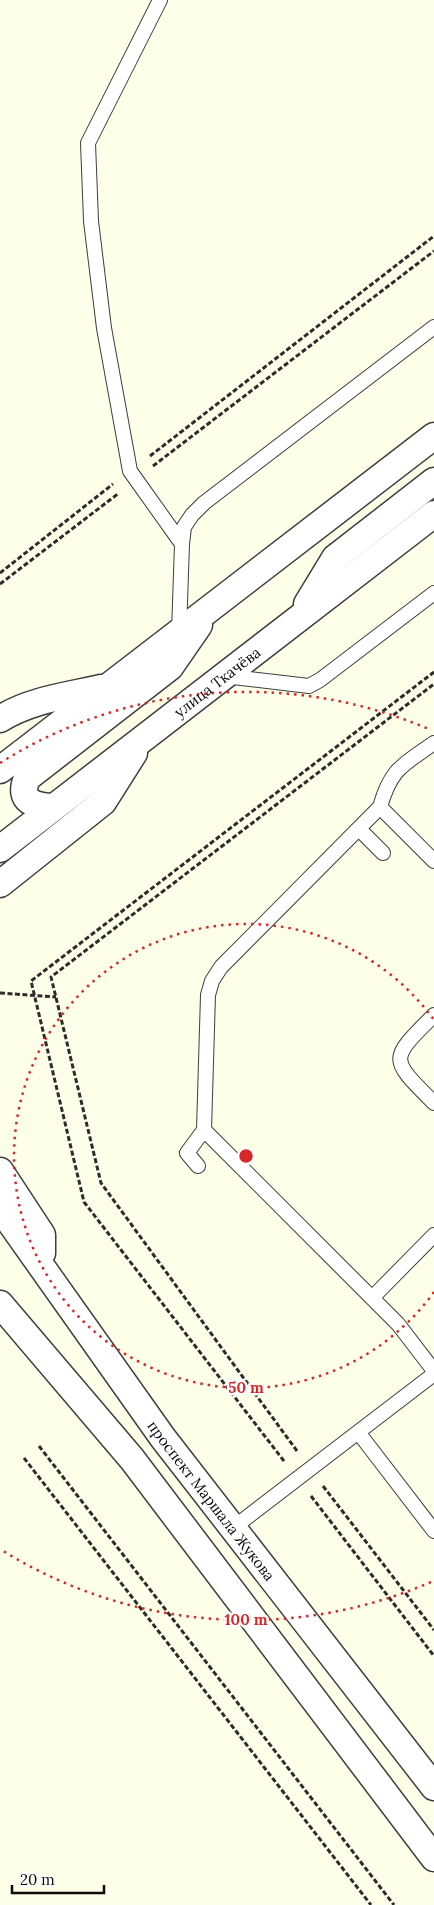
<svg xmlns="http://www.w3.org/2000/svg" width="434" height="1905" font-family="Lora,serif">
  <rect width="100%" height="100%" fill="#fdffe9"/>
  <g fill="none" stroke-linecap="round" stroke-linejoin="round">
    <g stroke="#3e3e3e" stroke-width="16">
      <path id="lane" d="M160,0L88,143L91,221L104,328L130,471L182,544
        M179,632L182,544L184,527L192,515L204,503L434,327
        M224,676L309,686L320,680L434,593
        M434,743C403,765 391,768 380,807L221,967L212,981L208,995L204,1130L398,1324L434,1371
        M380,807L434,861
        M359,829L383,853
        M434,1015C389,1060 389,1058 434,1103
        M198,1166L187,1153L204,1130
        M372,1298L434,1235
        M358,1432L434,1531
        M233,1528L434,1374"/>
    </g>
    <g stroke="#3e3e3e" stroke-width="29">
      <g id="street">
        <path d="M307,604L335,558L434,481"/>
        <path d="M0,719C30,700 66,696 101,688"/>
        <path d="M0,770L434,436"/>
        <path d="M54,807C35,806 17,802 27,778L170,667L199,625"/>
        <path id="s1" d="M0,849L434,514"/>
        <path d="M0,884L103,802L134,753"/>
        <path d="M0,1171L42,1235V1253"/>
        <path id="s2" d="M0,1208L163,1438L434,1787"/>
        <path d="M0,1304L132,1459L434,1858"/>
      </g>
    </g>
    <path stroke="#2d2d2d" stroke-width="3" stroke-dasharray="5 2.5" stroke-linecap="butt" d="M150,456L434,236
      M153,466L434,251
      M0,573L113,484
      M0,584L119,493
      M0,993L56,997
      M39,1446L394,1905
      M297,1451L101,1183L51,977L434,684
      M24,1458L371,1905
      M284,1461L84,1202L31,981L434,672
      M323,1486L434,1630
      M311,1496L434,1656"/>
    <use href="#lane" stroke="#fff" stroke-width="14"/>
    <use href="#street" stroke="#fff" stroke-width="26"/>
  </g>
  <g fill="none" stroke="#d62828" stroke-width="2.5" stroke-dasharray="2.5 5">
    <path d="M434 1292A232 232 0 1 1 434 1020"/>
    <path d="M431 1582A464 464 0 0 1 0 1549M0 763A464 464 0 0 1 431 730"/>
  </g>
  <g text-anchor="middle" dominant-baseline="central" stroke-width="5" stroke-linejoin="round" paint-order="stroke">
    <g font-size="15" fill="#0b0b0b" stroke="#fff">
      <text stroke="none"><textPath href="#s1" startOffset="274">улица Ткачёва</textPath></text>
      <text stroke="none"><textPath href="#s2" startOffset="361">проспект Маршала Жукова</textPath></text>
    </g>
  </g>
  <circle cx="246" cy="1156" r="8" fill="#d62828" stroke="#fff" stroke-width="2.5"/>
  <g font-size="15" text-anchor="middle" font-weight="bold" fill="#d62828" stroke="#fff" stroke-width="5" stroke-linejoin="round" paint-order="stroke">
    <text x="246" y="1393">50 m</text>
    <text x="246" y="1625">100 m</text>
  </g>
  <path d="M12 1885v8h92v-8" fill="none" stroke="#0b0b0b" stroke-width="2.5"/>
  <text x="20" y="1885" font-size="15" fill="#0b0b0b" stroke="#ffffff" stroke-width="4" paint-order="stroke">20 m</text>
</svg>
